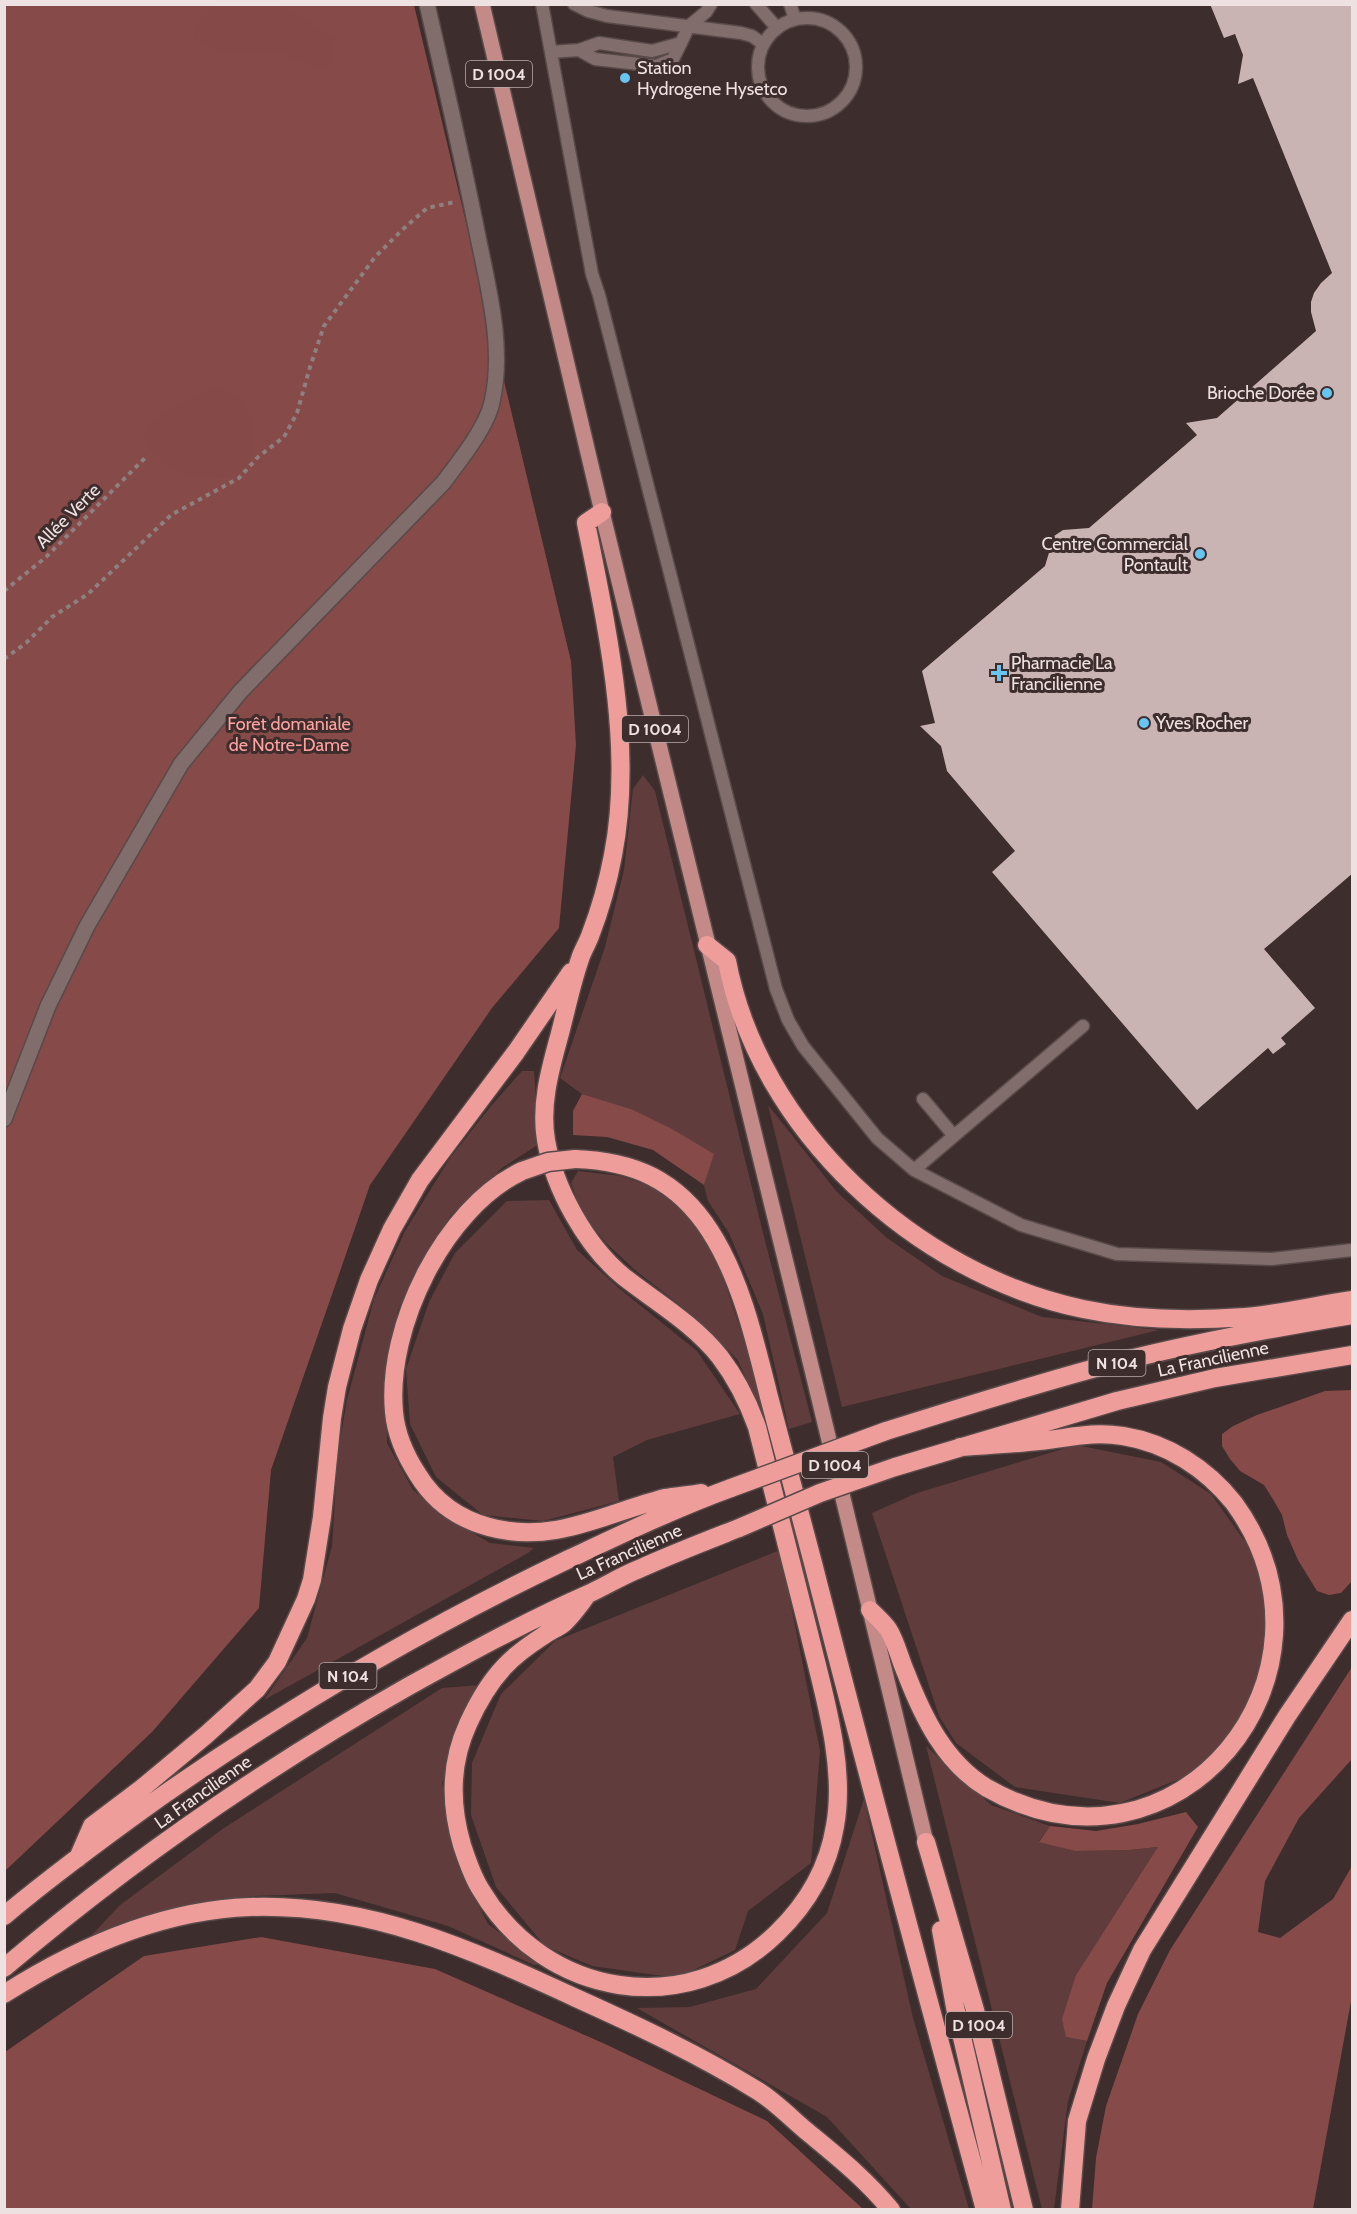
<svg xmlns="http://www.w3.org/2000/svg" width="1357" height="2214" font-family="Cabin,sans-serif">
  <rect width="100%" height="100%" fill="#3d2d2c"/>
  <path fill="#603d3c" d="M643,775L655,791L764,1237L812,1422L789,1429L763,1314L729,1233L708,1201L704,1185L713,1154L631,1109L582,1094L560,1078L605,947L624,870L633,789Z
    M522,1071H534L539,1144L502,1168L450,1216L425,1257L398,1310L386,1379L387,1443L413,1490L446,1517L490,1543L534,1548L528,1553L264,1700L307,1638L332,1546L338,1452L347,1400L374,1299L405,1231L450,1158L491,1106Z
    M768,1105L837,1192L887,1238L942,1276L1042,1317L1159,1330L842,1407Z
    M578,1171L621,1176L659,1189L690,1217L713,1247L770,1419L766,1420L737,1359L694,1316L635,1270L606,1243L582,1213L571,1183Z
    M549,1200L577,1250L621,1290L697,1351L740,1414L647,1440L613,1457L619,1501L543,1521L483,1515L436,1477L410,1424L406,1369L429,1302L455,1253L507,1201Z
    M1076,1445L1161,1462L1211,1494L1256,1557L1268,1625L1260,1686L1236,1734L1189,1775L1120,1803L1015,1787L956,1743L939,1716L872,1513L917,1493Z
    M780,1550L820,1751L811,1863L748,1911L735,1950L677,1978L592,1966L545,1946L496,1887L471,1815L472,1763L501,1694L555,1641Z
    M480,1685L442,1783L458,1866L488,1924L540,1964L534,1965L448,1926L335,1893L252,1896L148,1915L91,1936L120,1905L224,1828L325,1763L442,1688Z
    M926,1746L991,1805L1050,1826L1039,1841L1075,1851L1129,1850L1159,1847L1076,1975L1066,2037L1087,2041L1068,2101L1054,2209H1042Z
    M864,1799L913,2018L969,2209H911L827,2117L637,2008L690,2007L756,1989L827,1913Z"/>
  <path fill="#864a49" d="M5,5H414L571,661L576,745L559,928L492,1008L370,1185L271,1470L259,1608L152,1732L5,1871Z
    M582,1094L631,1109L672,1129L714,1154L704,1185L653,1150L607,1137L573,1135V1111Z
    M1352,1390V1581L1341,1593L1329,1595L1317,1591L1298,1560L1287,1535L1282,1515L1274,1501L1264,1485L1240,1471L1230,1459L1222,1446V1434L1233,1426L1257,1415L1325,1391Z
    M1352,1667V1759L1299,1818L1265,1881L1258,1932L1280,1938L1333,1899L1352,1866V1996L1313,2209H1092L1096,2158L1106,2106L1138,2014L1170,1950Z
    M1186,1812L1198,1827L1107,1983L1087,2041L1066,2037L1062,2019L1076,1975L1158,1847L1129,1850L1075,1851L1039,1842L1050,1826L1096,1831L1138,1824Z
    M261,1937L435,1969L605,2044L767,2121L863,2209H5V2052L144,1956Z"/>
  <path fill="#854948" d="M218,5H277L306,20L331,39C334,52 334,60 323,68C306,68 295,56 279,52C250,46 216,60 193,37C194,20 206,13 218,5Z
    M213,390C224,391 235,393 242,402C251,414 257,452 248,464C227,489 175,475 155,455C150,450 147,442 144,435L150,424L192,398Z"/>
  <path fill="#c9b4b3" d="M1210,4H1353V873L1264,949L1315,1008L1281,1038L1286,1044L1273,1054L1268,1048L1197,1110L992,872L1015,851L947,771L941,746L920,726L935,723L922,671L1045,566L1054,536L1063,530L1089,528L1197,435L1186,423L1217,418L1316,331L1311,312V302L1314,293L1321,283L1332,273L1253,78L1238,84L1243,55L1235,34L1224,38Z"/>
  <g fill="none" stroke-linecap="round" stroke-linejoin="round">
    <g stroke="#584a49" stroke-width="15">
      <path id="lane" d="M542,4L592,274L599,295L776,989L788,1020L803,1046L877,1138L914,1170L1021,1225L1117,1254L1272,1259L1352,1250
        M574,4L588,11L607,16L741,33L752,36L763,44
        M756,4L777,28
        M790,4L795,19
        M758 67a49 49 0 1 1 98 0a49 49 0 1 1-98 0Z
        M579,50L595,59L656,66L673,59L681,43
        M551,52L579,50L599,43L652,51L681,43L689,26L706,12L711,4
        M923,1099L954,1136
        M914,1170L1083,1026"/>
    </g>
    <g stroke="#584a49" stroke-width="18">
      <path id="secondary" d="M4,1119L48,1006L87,926L181,764L240,692L443,483C458,463 487,427 492,402C505,345 487,284 476,227C461,153 444,78 427,4"/>
    </g>
    <g stroke="#584a49" stroke-width="18">
      <path id="primary" d="M482,4L602,512L800,1320L926,1842"/>
    </g>
    <g stroke="#584a49" stroke-width="21">
      <path id="highway" d="M707,945L727,961C759,1130 916,1274 1083,1309C1135,1320 1192,1321 1245,1317C1281,1314 1317,1305 1352,1300
        M575,1159C634,1161 677,1180 710,1231C741,1279 755,1341 769,1397C784,1452 798,1508 813,1563C868,1779 927,1994 985,2210
        M522,1171C444,1208 386,1327 394,1412C396,1435 405,1455 418,1475C434,1501 459,1519 489,1527C553,1545 606,1513 665,1498C677,1496 690,1495 701,1493
        M886,1431C962,1407 1038,1383 1114,1363C1193,1343 1273,1328 1352,1315
        M895,1467L1117,1401L1215,1378L1352,1355
        M588,1594C580,1604 573,1615 564,1623C558,1628 549,1631 543,1636C529,1645 515,1655 504,1667C489,1683 477,1704 468,1724C450,1763 450,1804 462,1845C467,1860 472,1876 481,1890C545,1998 687,2021 777,1933C808,1903 828,1869 835,1826C846,1766 824,1695 810,1637C793,1567 775,1497 757,1427C748,1402 736,1378 720,1357C694,1324 656,1302 624,1277C586,1246 554,1188 546,1140C540,1105 550,1070 559,1037C566,1011 571,985 580,959C582,952 587,944 590,936C600,910 608,882 613,855C634,748 607,628 586,523L602,512
        M870,1610C876,1616 883,1622 888,1629C896,1641 900,1660 906,1673C923,1717 945,1763 987,1788C1177,1896 1357,1673 1234,1503C1206,1468 1167,1443 1123,1436C1091,1431 1070,1438 1039,1441C1013,1444 986,1445 960,1447
        M926,1842L975,2010L1024,2210
        M78,1858L92,1826L141,1789L206,1735L257,1689L277,1662L306,1599L312,1580L322,1517L332,1418L337,1387L352,1329L369,1280L392,1229L420,1180L516,1052L571,972
        M4,1916C54,1874 106,1836 159,1798C289,1707 426,1627 569,1559C622,1534 676,1508 731,1488
        M941,1930L955,2007L1002,2210
        M4,1968C130,1861 266,1767 409,1686C467,1654 525,1622 586,1595C604,1587 621,1576 639,1569C672,1554 706,1541 739,1528
        M4,1994C78,1947 161,1910 250,1907C369,1903 470,1949 576,1998C638,2026 700,2055 758,2091C774,2101 789,2116 804,2129C834,2154 865,2178 891,2210
        M1070,2210L1077,2121L1096,2059L1116,2006L1142,1950L1287,1716L1352,1620"/>
    </g>
    <path stroke="#8d807f" stroke-width="4" stroke-dasharray="4.5 4.5" stroke-linecap="butt" d="M4,591L45,558L147,456
      M4,659L26,643L52,617L88,594L171,515L239,478L258,457L284,437L297,413L310,367L324,326L375,257L401,231L427,208L455,202"/>
    <use href="#lane" stroke="#806d6c" stroke-width="12"/>
    <use href="#secondary" stroke="#806d6c" stroke-width="15"/>
    <use href="#primary" stroke="#c38a88" stroke-width="15"/>
    <use href="#highway" stroke="#ef9d9b" stroke-width="18"/>
    <g stroke="#584a49" stroke-width="21" stroke-linecap="butt">
      <path id="highway-bridge" d="M522,1171L548,1162L575,1159
        M731,1488L886,1431
        M739,1528L820,1493L895,1467"/>
    </g>
    <use href="#highway-bridge" stroke="#ef9d9b" stroke-width="18"/>
  </g>
  <g fill="#68c4f0" stroke="#3d2d2c" stroke-width="2">
    <circle cx="625" cy="78" r="6"/>
    <circle cx="1327" cy="393" r="6"/>
    <circle cx="1200" cy="554" r="6"/>
    <path d="M996 664h6v6h6v6h-6v6h-6v-6h-6v-6h6z"/>
    <circle cx="1144" cy="723" r="6"/>
  </g>
  <g text-anchor="middle" dominant-baseline="central" stroke-width="6" stroke-linejoin="round" paint-order="stroke">
    <g fill="#3d2d2c" stroke="#b8acab" stroke-width="1.5">
      <rect x="466" y="61" width="66" height="26" rx="4.5"/>
      <rect x="622" y="716" width="66" height="26" rx="4.5"/>
      <rect x="1088.5" y="1350" width="57" height="26" rx="4.5"/>
      <rect x="802" y="1452" width="66" height="26" rx="4.5"/>
      <rect x="319.5" y="1663" width="57" height="26" rx="4.5"/>
      <rect x="946" y="2012" width="66" height="26" rx="4.5"/>
    </g>
    <g font-size="16" font-weight="bold" fill="#ede2e1">
      <text x="499" y="74">D 1004</text>
      <text x="655" y="729">D 1004</text>
      <text x="1117" y="1363">N 104</text>
      <text x="835" y="1465">D 1004</text>
      <text x="348" y="1676">N 104</text>
      <text x="979" y="2025">D 1004</text>
    </g>
    <g font-size="18" fill="#ede2e1" stroke="#3d2d2c" text-anchor="start">
      <text x="637" y="68">Station<tspan x="637" dy="21">Hydrogene Hysetco</tspan></text>
      <text x="1315" y="393" text-anchor="end">Brioche Dorée</text>
      <text x="1188" y="544" text-anchor="end">Centre Commercial<tspan x="1188" dy="21">Pontault</tspan></text>
      <text x="1011" y="663">Pharmacie La<tspan x="1011" dy="21">Francilienne</tspan></text>
      <text x="1156" y="723">Yves Rocher</text>
    </g>
    <g font-size="18" fill="#ede2e1" stroke="#3d2d2c">
      <text transform="translate(68 516) rotate(-45)">Allée Verte</text>
      <text transform="translate(1213 1359) rotate(-12)">La Francilienne</text>
      <text transform="translate(629 1552) rotate(-24)">La Francilienne</text>
      <text transform="translate(203 1792) rotate(-35)">La Francilienne</text>
    </g>
    <g font-size="18" fill="#ffa2a0" stroke="#3d2d2c">
      <text x="289" y="724">Forêt domaniale<tspan x="289" dy="21">de Notre-Dame</tspan></text>
    </g>
  </g>
  <rect width="1357" height="2214" fill="none" stroke="#ede2e1" stroke-width="12"/>
</svg>
